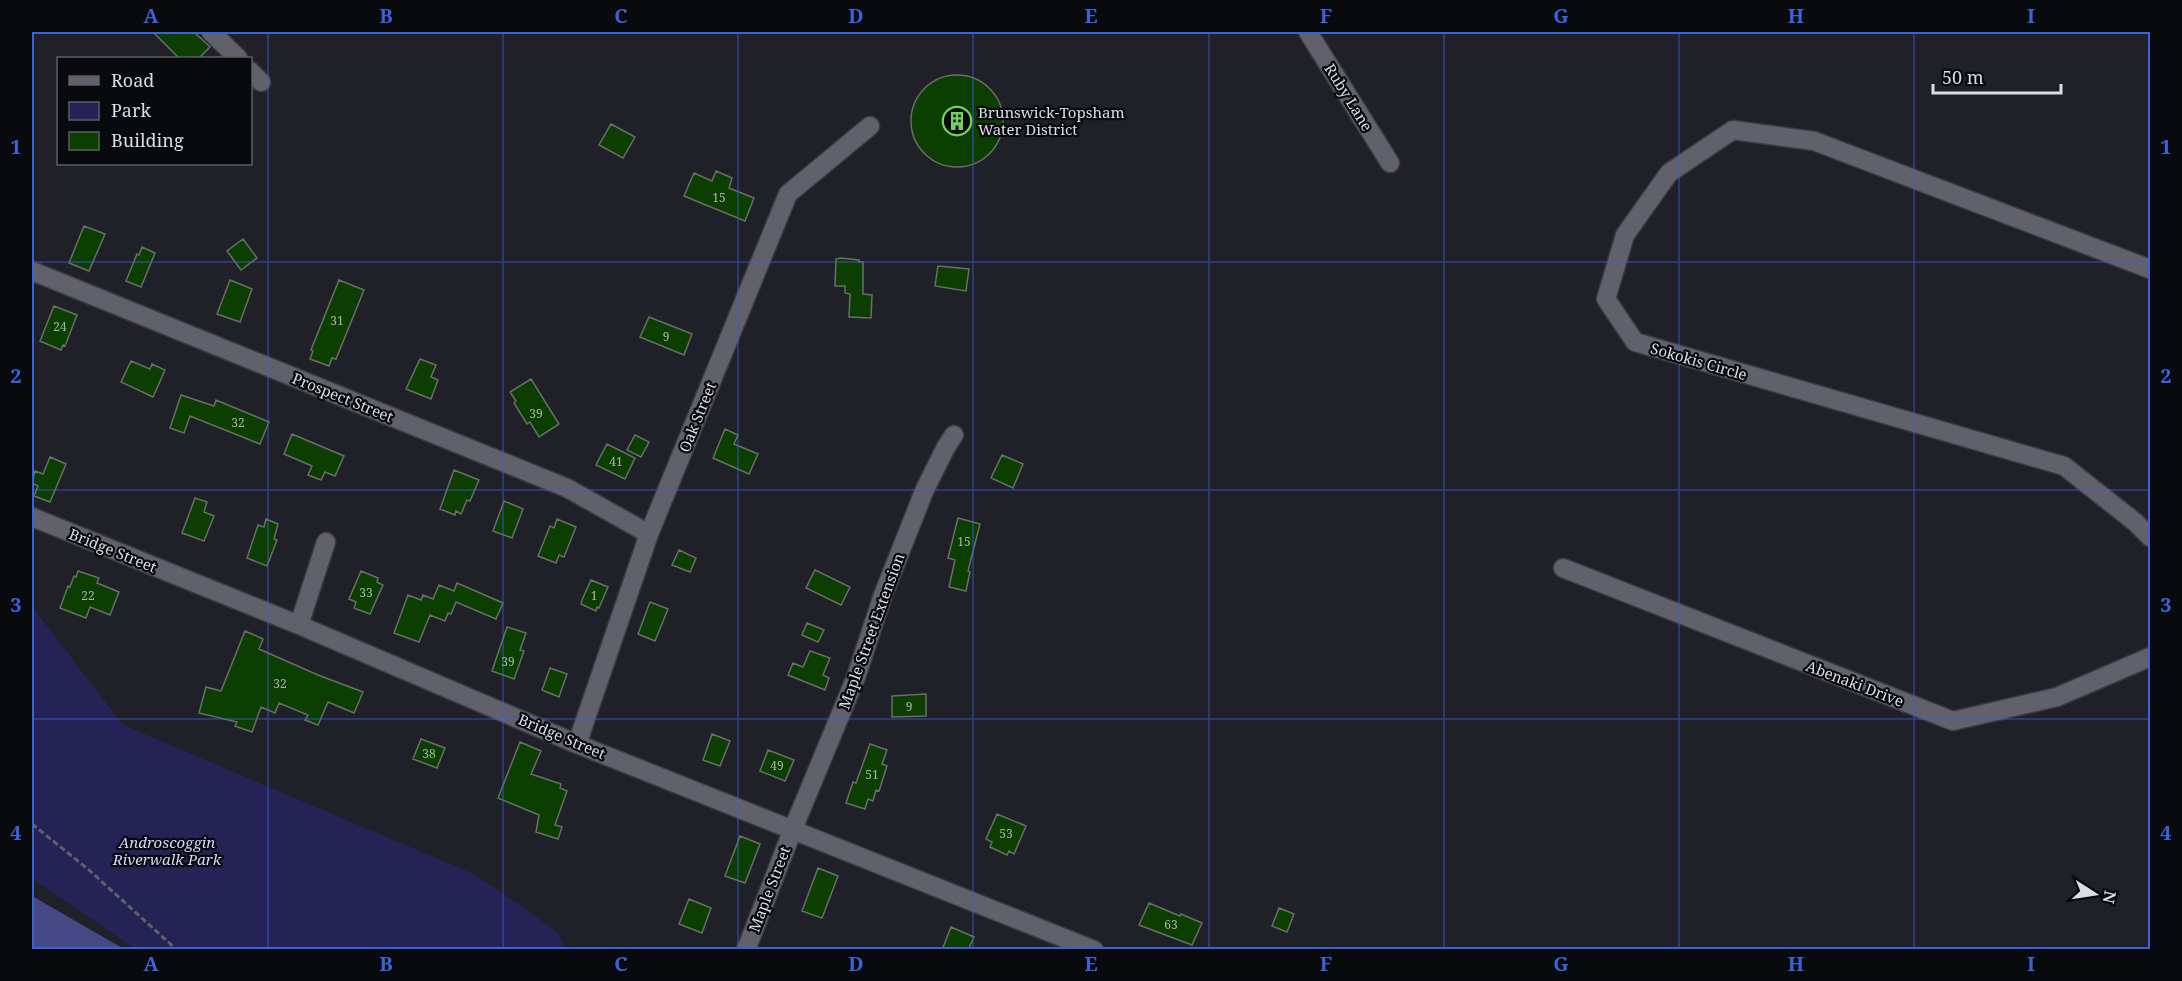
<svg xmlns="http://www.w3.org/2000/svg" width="2182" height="981" font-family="'Noto Serif',serif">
  <rect width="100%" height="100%" fill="#1f2028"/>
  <path fill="#252355" d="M32,598L37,613L123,725L476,875L559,933L564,949H135L32,878Z"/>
  <path fill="#474886" d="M32,896L124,949H32Z"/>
  <path fill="#0c3d01" stroke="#686f66" stroke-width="1.5" d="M153,32H194L210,47L199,58H179Z
    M911 121a46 46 0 1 1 92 0a46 46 0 1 1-92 0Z
    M611,124L635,137L623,158L599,145Z
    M716,171L732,178L729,188L754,198L745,221L684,196L694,173L712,181Z
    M84,226L105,234L89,271L69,263Z
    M243,239L257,258L241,270L227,251Z
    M142,247L155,253L141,287L126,281L137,254L139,255Z
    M841,258L859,260V262H863V294L872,295L871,318L849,317L850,294L845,293V286H835L836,259Z
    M938,266L969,269L966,291L935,286Z
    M230,280L252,289L240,322L217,314Z
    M339,280L364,290L336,359L332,358L329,366L310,359L313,351L311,350Z
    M54,306L77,315L65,346L63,345L61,350L40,341Z
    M649,317L692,334L684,355L640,337Z
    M420,359L436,365L431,377L438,380L431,399L406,389Z
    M131,361L150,369L152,364L165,370L153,397L121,382Z
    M531,379L559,424L539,437L530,422L527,424L514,403L516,401L510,392Z
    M181,395L214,406L216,400L269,422L260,444L190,416L184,433L170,428Z
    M725,429L738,435L734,444L758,454L749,474L713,458Z
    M292,434L344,456L335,476L325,472L321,480L308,475L312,466L284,454Z
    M635,435L649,442L641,457L627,450Z
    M607,444L635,458L625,479L596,465Z
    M1002,455L1023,464L1013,488L991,478Z
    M50,457L66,464L50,502L34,496L38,486L32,483L35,471L43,474Z
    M454,470L479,480L470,501L467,500L461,514L456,511L455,515L440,509Z
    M195,498L207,502L204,512L214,516L204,541L182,533Z
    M504,501L523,509L512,538L493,531Z
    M958,518L980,524L968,571L970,572L966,591L949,587L955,560L948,558Z
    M266,519L278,524L274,539L277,540L267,566L247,558L258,525L264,527Z
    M557,519L576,527L564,557L559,555L556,563L538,556L550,526L554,528Z
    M679,550L696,558L690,572L672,565Z
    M815,570L850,587L841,605L806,588Z
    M78,571L99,578L97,583L119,592L110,615L90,607L86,618L60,608L68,586L70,587L74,576L76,577Z
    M361,571L378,578L377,582L383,585L370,614L354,608L356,602L349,599Z
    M591,580L608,587L599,608L597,607L596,611L581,604L582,600Z
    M457,583L503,603L496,619L456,602L451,614L448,613L445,621L430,615L419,642L394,633L408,595L421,600L423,595L433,599L439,585L454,591Z
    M650,602L668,609L655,641L638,634Z
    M807,623L824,630L818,642L802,635Z
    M507,627L526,633L520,650L524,651L514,679L492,671Z
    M245,631L263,639L259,649L318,675L363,692L354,713L328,702L318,725L305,720L308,715L279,703L275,713L261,707L252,732L235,726L237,722L199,713L206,687L221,691Z
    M810,651L830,658L823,675L829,678L825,690L788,675L793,663L803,667Z
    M550,668L567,674L559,697L542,690Z
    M926,694V716L892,717V696Z
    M712,734L730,741L720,766L703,760Z
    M421,739L445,748L437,768L413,759Z
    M520,742L541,751L531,774L561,784L560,788L567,791L555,825L562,827L558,839L536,832L539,815L498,798Z
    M870,744L887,750L882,764L887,766L879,791L876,790L873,801L868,799L865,809L846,803L853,782L856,783Z
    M768,750L794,760L785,781L760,771Z
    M997,814L1026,826L1014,854L1009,851L1007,855L990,847L992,842L986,839Z
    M740,836L760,844L745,883L725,876Z
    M818,868L838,876L822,918L802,911Z
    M689,899L711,908L702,933L679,924Z
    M1149,903L1180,916L1181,914L1202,923L1192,945L1139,925Z
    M1279,908L1294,914L1287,932L1272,926Z
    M951,927L974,937L968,950H942Z"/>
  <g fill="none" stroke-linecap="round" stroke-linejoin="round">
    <g stroke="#3c3c42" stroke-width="21">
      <path id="street" d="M211,32L238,58
        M1308,32L1390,163
        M250,71L261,82
        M2150,269L1814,141L1733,130L1669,173L1625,235L1606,299L1635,342L2064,466L2135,522L2150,537
        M32,271L567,488L649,534
        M32,517L299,625L577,744L1094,950
        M1563,568L1953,721L2057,697L2150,657
        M299,625L326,542
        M577,744L649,534L788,194L870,126
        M746,950L793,829L856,677L883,595L925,489L946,447L954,435"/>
    </g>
    <path stroke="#606168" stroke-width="3" stroke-dasharray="6 3" stroke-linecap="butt" d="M32,824L89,870L177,950"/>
    <use href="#street" stroke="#60616b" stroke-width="18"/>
  </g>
  <path fill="none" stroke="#3a63da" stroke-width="1.5" stroke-opacity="0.55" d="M268,32V950M503,32V950M738,32V950M973,32V950M1209,32V950M1444,32V950M1679,32V950M1914,32V950M32,262H2150M32,490H2150M32,719H2150"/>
  <defs>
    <g id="building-ring" transform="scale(1.5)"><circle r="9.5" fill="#090a0d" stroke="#72d25d" stroke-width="1.5"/><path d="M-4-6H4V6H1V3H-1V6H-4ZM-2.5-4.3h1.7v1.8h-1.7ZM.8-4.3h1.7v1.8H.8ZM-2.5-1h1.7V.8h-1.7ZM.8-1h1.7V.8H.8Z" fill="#72d25d"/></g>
  </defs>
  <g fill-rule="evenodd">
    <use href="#building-ring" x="957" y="121"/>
  </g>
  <g text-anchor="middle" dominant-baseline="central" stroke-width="4.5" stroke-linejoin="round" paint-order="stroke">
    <g font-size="12" fill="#a8b5aa">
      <text x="719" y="197">15</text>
      <text x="337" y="320">31</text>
      <text x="60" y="326">24</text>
      <text x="666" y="336">9</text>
      <text x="536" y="413">39</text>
      <text x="238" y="422">32</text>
      <text x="616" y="461">41</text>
      <text x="964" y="541">15</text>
      <text x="366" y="592">33</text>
      <text x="88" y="595">22</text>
      <text x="594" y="595">1</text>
      <text x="508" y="661">39</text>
      <text x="280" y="683">32</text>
      <text x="909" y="706">9</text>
      <text x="429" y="753">38</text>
      <text x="777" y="765">49</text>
      <text x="872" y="774">51</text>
      <text x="1006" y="833">53</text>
      <text x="1171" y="924">63</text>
    </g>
    <g font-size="15" fill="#dcdde2" stroke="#090a0d">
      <text transform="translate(1349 97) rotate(58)">Ruby Lane</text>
      <text transform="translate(1699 361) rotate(16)">Sokokis Circle</text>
      <text transform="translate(343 397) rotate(22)">Prospect Street</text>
      <text transform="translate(697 417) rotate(-68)">Oak Street</text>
      <text transform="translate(113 550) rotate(22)">Bridge Street</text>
      <text transform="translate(871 631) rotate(-70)">Maple Street Extension</text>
      <text transform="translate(1855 683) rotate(21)">Abenaki Drive</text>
      <text transform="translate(562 736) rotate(23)">Bridge Street</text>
      <text transform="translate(769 889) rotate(-69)">Maple Street</text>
    </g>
    <g font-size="15" fill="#dcdde2" stroke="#090a0d" text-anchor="start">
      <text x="978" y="112">Brunswick-Topsham<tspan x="978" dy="17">Water District</tspan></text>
    </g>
    <g font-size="15" font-style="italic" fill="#d5d9ff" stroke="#090a0d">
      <text x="167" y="842">Androscoggin<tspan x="167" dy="17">Riverwalk Park</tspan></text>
    </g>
  </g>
  <rect width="2182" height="981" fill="none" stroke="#090a0d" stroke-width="66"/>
  <rect x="57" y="57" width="195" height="108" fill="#090a0d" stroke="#5d5e62" stroke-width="1.5"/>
  <rect x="69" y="76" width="30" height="9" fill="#60616b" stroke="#5d5e62" stroke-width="1.5"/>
  <text x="111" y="87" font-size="18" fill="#dcdde2">Road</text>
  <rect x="69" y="102" width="30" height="18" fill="#252355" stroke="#5d5e62" stroke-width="1.5"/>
  <text x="111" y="117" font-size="18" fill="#dcdde2">Park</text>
  <rect x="69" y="132" width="30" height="18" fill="#0c3d01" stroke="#5d5e62" stroke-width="1.5"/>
  <text x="111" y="147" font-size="18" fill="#dcdde2">Building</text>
  <g transform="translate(2095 894) rotate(102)" stroke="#090a0d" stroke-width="4.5" paint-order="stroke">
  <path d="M0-4.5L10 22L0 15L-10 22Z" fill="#dcdde2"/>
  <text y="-9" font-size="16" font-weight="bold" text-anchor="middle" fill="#dcdde2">N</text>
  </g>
  <path d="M1933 84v9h128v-9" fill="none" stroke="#dcdde2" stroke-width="3"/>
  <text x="1942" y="84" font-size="18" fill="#dcdde2" stroke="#090a0d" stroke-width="4.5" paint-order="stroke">50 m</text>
  <rect x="33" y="33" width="2116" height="915" fill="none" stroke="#3a63da" stroke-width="2"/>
  <g font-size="20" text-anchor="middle" font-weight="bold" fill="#3a63da">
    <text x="151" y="23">A</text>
    <text x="386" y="23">B</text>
    <text x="621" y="23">C</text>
    <text x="856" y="23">D</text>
    <text x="1091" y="23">E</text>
    <text x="1326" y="23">F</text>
    <text x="1561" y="23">G</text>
    <text x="1796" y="23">H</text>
    <text x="2031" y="23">I</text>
    <text x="16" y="154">1</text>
    <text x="2166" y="154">1</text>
    <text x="16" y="383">2</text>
    <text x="2166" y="383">2</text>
    <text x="16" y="612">3</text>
    <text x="2166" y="612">3</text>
    <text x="16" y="840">4</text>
    <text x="2166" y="840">4</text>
    <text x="151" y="971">A</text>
    <text x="386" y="971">B</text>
    <text x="621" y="971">C</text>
    <text x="856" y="971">D</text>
    <text x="1091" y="971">E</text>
    <text x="1326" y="971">F</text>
    <text x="1561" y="971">G</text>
    <text x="1796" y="971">H</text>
    <text x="2031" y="971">I</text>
  </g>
</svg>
